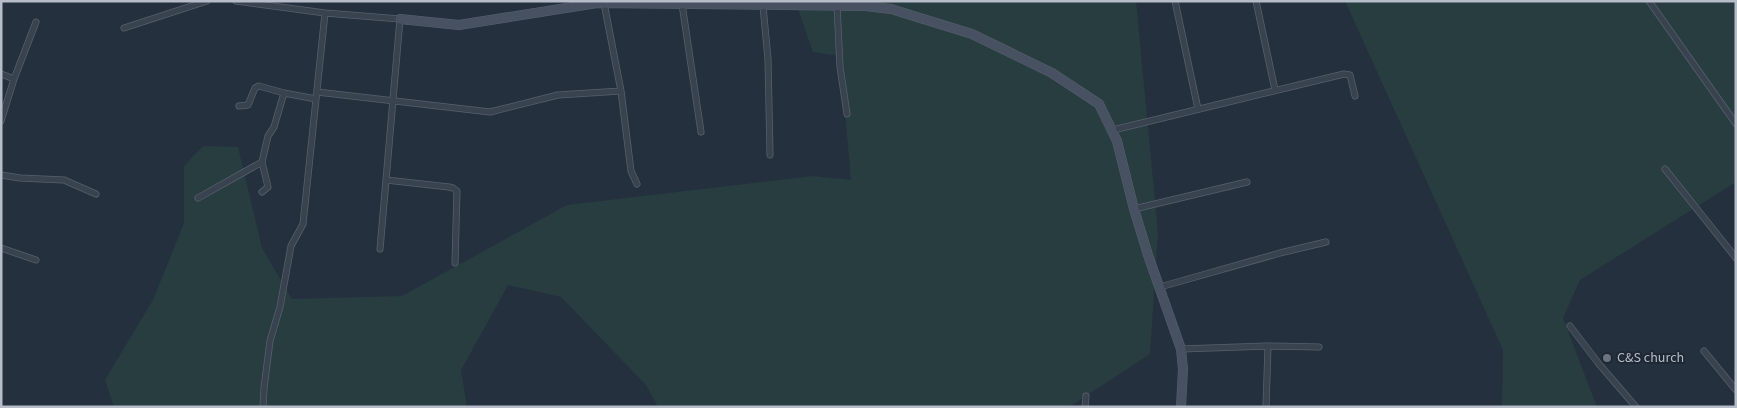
<svg xmlns="http://www.w3.org/2000/svg" width="1737" height="408" font-family="'Source Sans 3',sans-serif">
  <rect width="100%" height="100%" fill="#25303f"/>
  <path fill="#273d40" d="M798,1H1136L1158,233L1150,354L1069,407H658L646,385L561,297L508,285L461,370L467,407H114L105,380L153,300L184,223V166L203,146L238,147L262,248L292,299L402,296L567,205L813,176L851,180L840,56L813,52L798,9Z
    M1345,1H1736V182L1580,280L1563,318L1597,407H1502L1503,350Z"/>
  <g fill="none" stroke-linecap="round" stroke-linejoin="round">
    <g stroke="#57606c" stroke-width="7">
      <path id="street" d="M236,1L325,13L400,19L380,249
        M1175,1L1198,109
        M1256,1L1275,90
        M1649,1L1736,124
        M604,3L621,91L631,171L637,184
        M682,4L701,132
        M837,5L840,67L847,114
        M763,6L768,59L770,155
        M124,28L207,1
        M1,74L14,79
        M317,92L490,112L558,95L621,91
        M239,106L248,105L255,88L259,86L284,93
        M1,121L14,79L36,22
        M1113,130L1344,74L1350,75L1355,96
        M1665,169L1736,258
        M1,175L20,178L64,180L96,194
        M386,180L449,187L453,188L457,191L455,263
        M262,192L268,187L262,162
        M198,198L262,162L268,136L274,127L284,93L316,99
        M1134,209L1247,182
        M1,248L36,260
        M1160,287L1280,253L1326,242
        M1570,326L1599,364L1636,407
        M1181,349L1268,346L1319,347
        M1704,351L1736,390
        M263,407L264,388L270,341L280,307L291,246L303,224L325,13
        M1085,407L1086,396
        M1266,407L1268,346"/>
    </g>
    <g stroke="#57606c" stroke-width="10">
      <path id="secondary" d="M400,19L459,25L597,3L866,6L891,9L972,34L1052,73L1099,104L1117,141L1134,209L1148,255L1181,349L1183,369L1181,407"/>
    </g>
    <use href="#street" stroke="#39424f" stroke-width="5.5"/>
    <use href="#secondary" stroke="#475162" stroke-width="9"/>
  </g>
  <circle fill="#6b7280" stroke="#1e2734" stroke-width="2" cx="1607" cy="358" r="5"/>
  <g text-anchor="middle" dominant-baseline="central" stroke-width="4" stroke-linejoin="round" paint-order="stroke">
    <g font-size="14" fill="#b6bdc9" stroke="#1e2734" text-anchor="start">
      <text x="1617" y="358">C&amp;S church</text>
    </g>
  </g>
  <rect width="1737" height="408" fill="none" stroke="#b6bdc9" stroke-width="5"/>
</svg>
